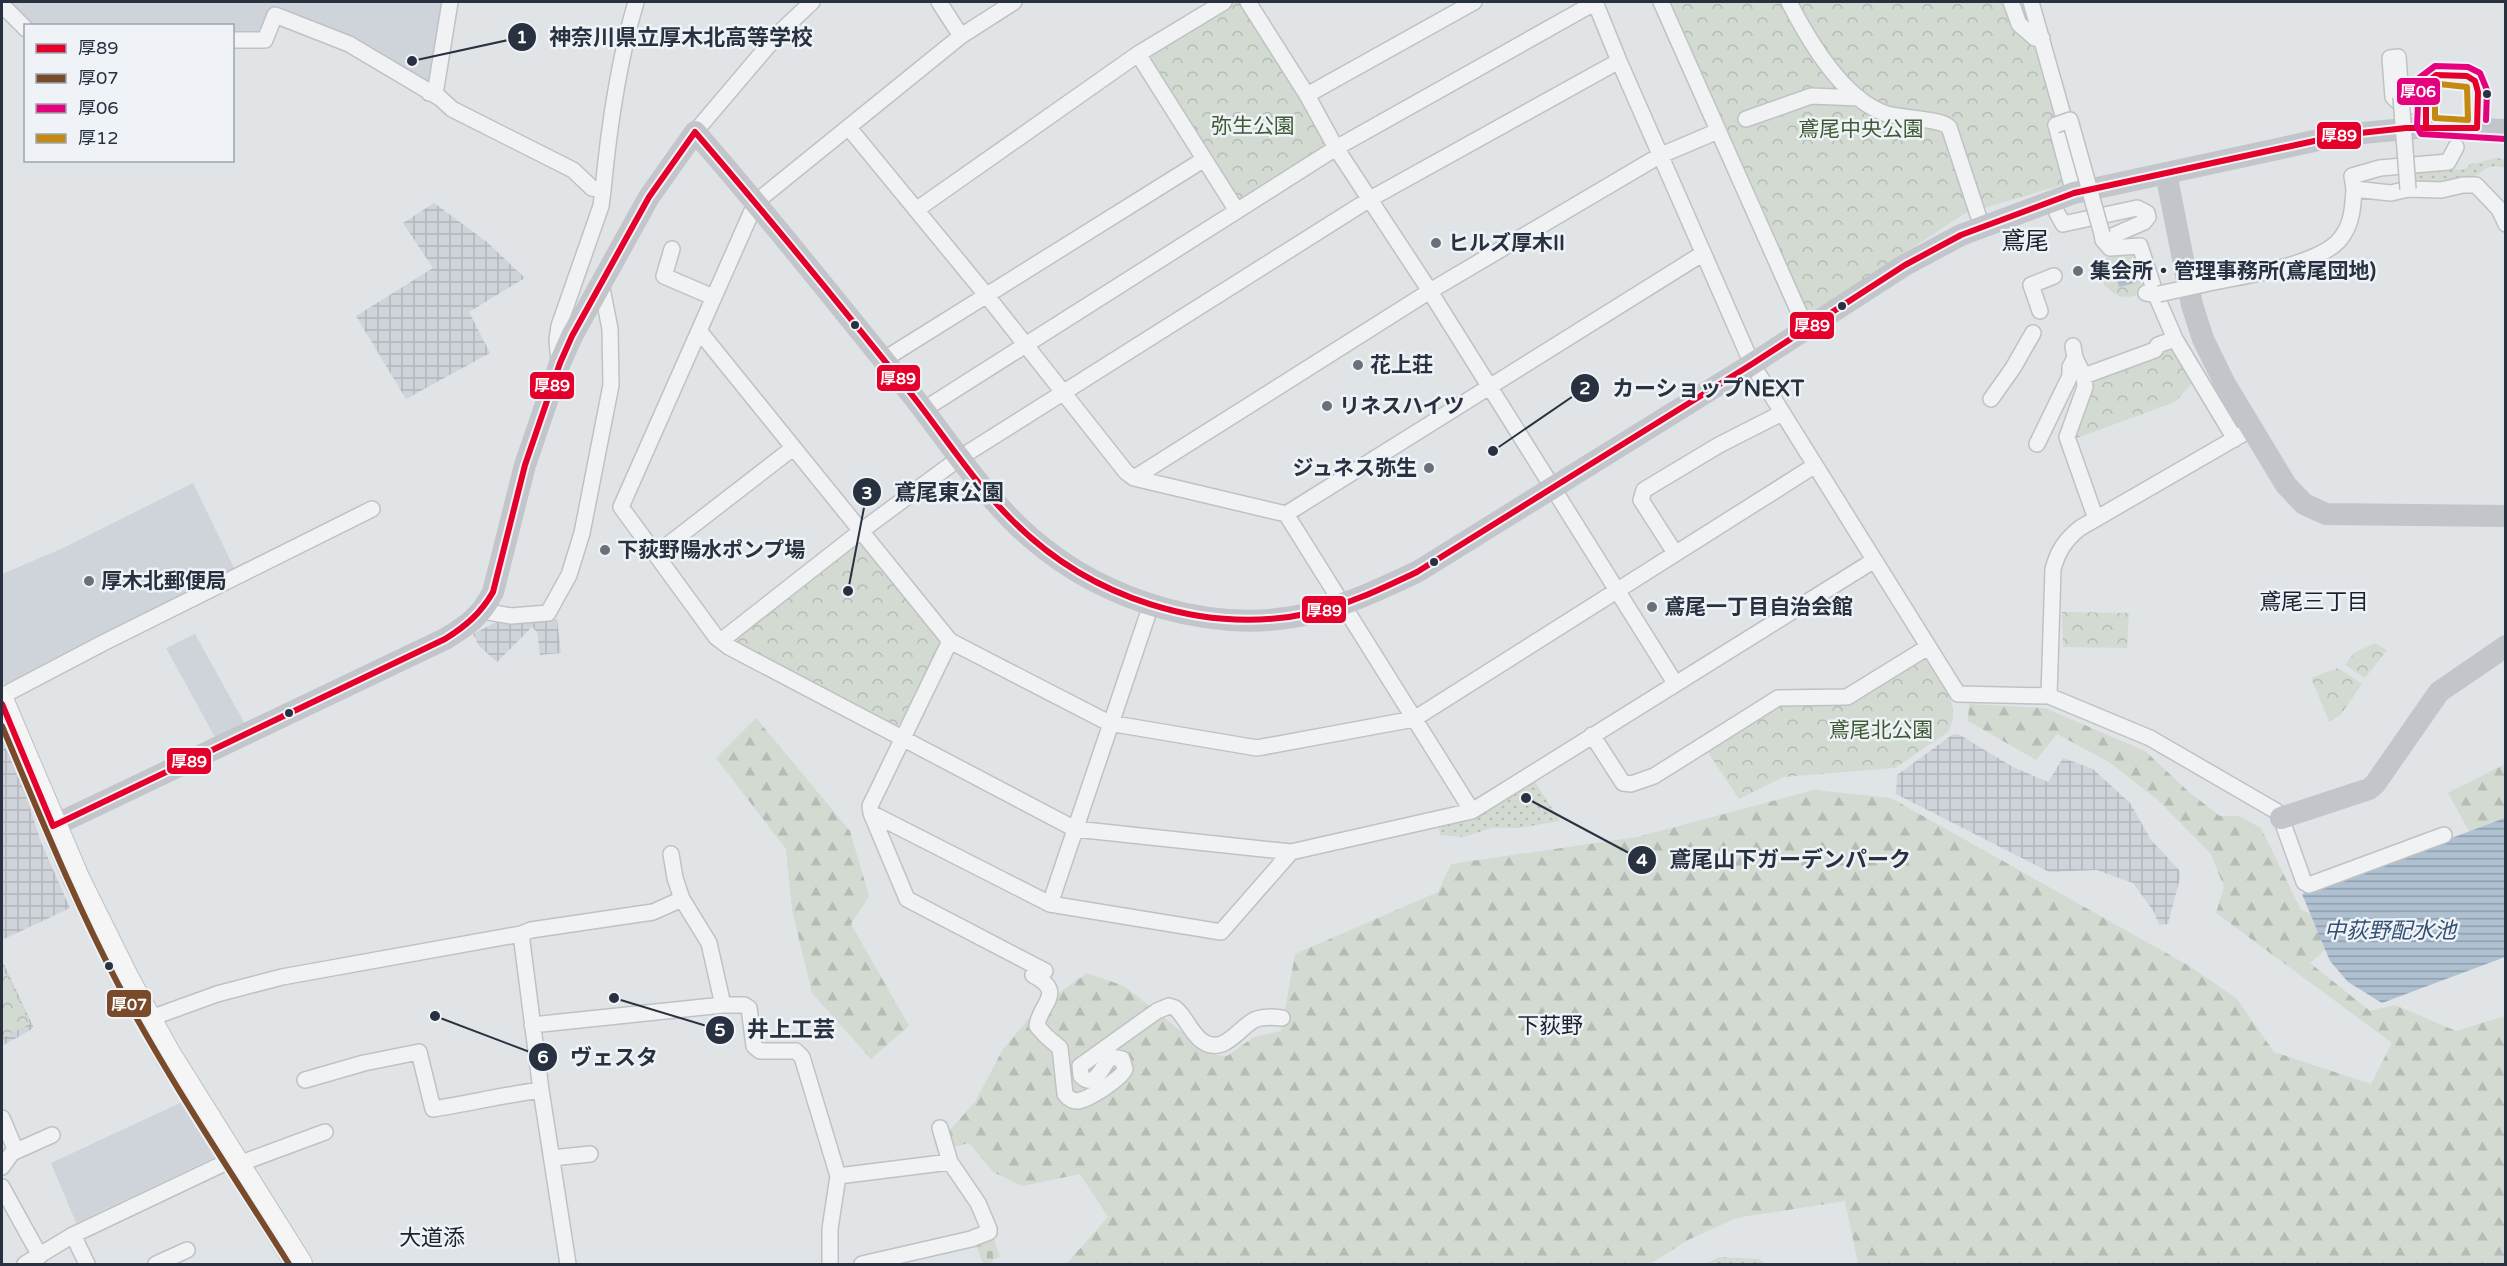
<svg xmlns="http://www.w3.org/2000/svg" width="2507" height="1266" font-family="'Varela Round','Noto Sans JP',sans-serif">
  <defs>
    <pattern id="industrial-grid" width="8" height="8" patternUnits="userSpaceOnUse" patternTransform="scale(1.5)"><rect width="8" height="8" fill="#cfd3da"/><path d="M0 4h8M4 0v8" fill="none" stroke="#b2b6bc"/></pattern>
    <pattern id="grass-dots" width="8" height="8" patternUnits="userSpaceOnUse" patternTransform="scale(1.5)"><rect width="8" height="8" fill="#d2dad2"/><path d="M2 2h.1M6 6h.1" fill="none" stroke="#b4bcb5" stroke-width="1.8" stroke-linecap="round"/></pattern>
    <pattern id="forest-firs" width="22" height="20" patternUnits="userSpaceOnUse" patternTransform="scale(1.5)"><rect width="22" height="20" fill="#d2dad2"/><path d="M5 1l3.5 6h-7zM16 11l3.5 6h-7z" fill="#b4bcb5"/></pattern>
    <pattern id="cemetery-stones" width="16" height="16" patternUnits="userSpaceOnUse" patternTransform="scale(1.5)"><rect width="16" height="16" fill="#d2dad2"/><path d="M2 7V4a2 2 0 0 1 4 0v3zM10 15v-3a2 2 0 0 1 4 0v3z" fill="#b4bcb5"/></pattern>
    <pattern id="park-crowns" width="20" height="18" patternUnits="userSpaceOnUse" patternTransform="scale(1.5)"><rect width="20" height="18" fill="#d2dad2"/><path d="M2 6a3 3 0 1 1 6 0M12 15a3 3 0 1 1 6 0" fill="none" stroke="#b4bcb5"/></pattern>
    <pattern id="water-rules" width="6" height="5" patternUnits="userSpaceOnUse" patternTransform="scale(1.5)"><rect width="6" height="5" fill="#afc1d1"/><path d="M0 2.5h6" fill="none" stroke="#8e9dab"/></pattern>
  </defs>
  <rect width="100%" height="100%" fill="#e1e4e7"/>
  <path fill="#cfd3da" d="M10,2H444L431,84L350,38L269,9L261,32L254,36L233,35L232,26L32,25Z
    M193,483L237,574L11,687L3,683L2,574L61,549Z
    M195,634L245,724L216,739L166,648Z
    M182,1102L217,1156L76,1223L51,1163Z"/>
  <path fill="url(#industrial-grid)" d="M434,203L487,242L525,278L469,312L490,353L406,399L356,316L433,268L403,223Z
    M557,619L561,653L540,655L537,632L532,627L497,662L479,646L473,634L500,620Z
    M2,733L15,762L41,842L70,908L2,940Z
    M1958,734L2013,767L2048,782L2063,758L2093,769L2130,803L2151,840L2179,870L2180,878L2168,924L2159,925L2154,912L2133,883L2097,870L2049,872L1896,794L1897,775L1952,735Z
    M2,960L33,1026L32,1029L2,1046Z"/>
  <path fill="url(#grass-dots)" d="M2495,158L2505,159V168C2485,163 2486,172 2470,178C2453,184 2434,183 2416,183L2414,180V172L2465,169L2473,162L2474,164Z
    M1534,780L1560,821L1518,828H1492L1464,837L1440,835L1439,828L1444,822Z
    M1719,1257L1759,1259L1766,1264H1706Z"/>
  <path fill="url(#forest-firs)" d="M1969,704L2045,708L2145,751L2189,792L2220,816H2239L2261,828L2301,910L2331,921L2338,939L2310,963L2370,1011L2395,1005L2456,1031L2505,1016V1264H1858L1845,1201L1736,1218L1688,1240L1650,1264H1059L1068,1262L1108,1217L1080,1174L1022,1186L993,1172L969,1143L954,1147L949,1131L975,1102L1003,1049L1039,1007L1087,973L1124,986L1210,1054L1227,1056L1254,1037L1281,1031L1295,954L1438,892L1451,864L1637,837L1814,790L1891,798L2191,967L2237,999L2274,1052L2371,1084L2392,1043L2216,913L2224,887L2211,854L2159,801L2109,762L2057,734L2036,760L1968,721Z
    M756,718L850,831L869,896L851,924L909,1026L871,1059L812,993L792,910L786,849L716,758Z
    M2505,764V890L2492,873L2448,793Z"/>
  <path fill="url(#cemetery-stones)" d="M993,1236L1000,1257L992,1260L993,1264H983L975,1242Z"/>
  <path fill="url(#park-crowns)" d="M1668,2H2023L2072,182L1964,214L1806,317Z
    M1234,3H1240L1330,144L1236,204L1149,60L1151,56Z
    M2146,239L2157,287C2132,296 2123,306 2103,283L2105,259L2117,247Z
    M2179,345L2197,378L2175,402L2077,438L2072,432L2087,382Z
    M863,544L940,638V645L900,725L893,726L734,642L735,637L856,545Z
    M2062,612L2129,613L2127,648L2063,647Z
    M2375,643L2387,650L2365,678L2345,665L2354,653Z
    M1921,658L1927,661C1942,682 1963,705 1948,732L1895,768L1783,777L1739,799L1707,751L1776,706L1785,703L1848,705Z
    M2338,668L2362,684L2340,716L2329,721L2311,678Z
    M2,966L30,1024L2,1038Z"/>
  <path fill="url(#water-rules)" d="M2130,264L2137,280L2136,283L2119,287L2114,270Z
    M2505,818V957L2382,1003L2348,982L2330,961L2302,894Z"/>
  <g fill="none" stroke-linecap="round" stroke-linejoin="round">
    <g stroke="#bfc2c5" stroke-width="18">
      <path id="street" d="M939,2L961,36
        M1014,2L961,36L756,202L621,507L716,637L729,647L1075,829L1291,852L1472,811L1873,561
        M1248,2L1307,95L1336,148L1424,282L1675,683
        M1595,2L1619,61
        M1661,2L1806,328
        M1789,2C1809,41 1843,100 1887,114C1902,118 1941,119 1949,127L1982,227
        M2011,2L2019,24L2035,38H2042
        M2031,2L2068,133
        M2,5L26,29
        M232,40H265L275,15L349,44L440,98L452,109L573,170L592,188L603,190C609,126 618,63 636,2
        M1138,54L1237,211
        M429,93L436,88L450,2
        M1307,95L1474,2
        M2401,97L2398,57L2390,58L2393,97L2397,101L2410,106
        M1746,119L1811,96L1859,98
        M2056,125L2074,193
        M849,128L987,296L1126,472L1134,478L1286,514L1702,254
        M695,132L779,33L812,2
        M2456,147L2448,162L2380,168L2352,176L2354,189L2391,193L2408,189L2441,190L2463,185H2476L2499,209L2506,224
        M916,210L1138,54L1224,2
        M2057,213L2063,224L2137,208L2147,213L2148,217L2144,222L2103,240
        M2102,234L2103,240L2110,248L2140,246L2156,295L2159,294
        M672,249L664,276L713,297
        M2205,284C2240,276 2320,266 2341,238C2352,224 2353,207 2354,189
        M2146,293L2156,295L2175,339L2235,439
        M2040,311L2031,285L2054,276
        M700,332L950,641L1109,723L1257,748L1414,719L1814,466
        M2075,358L2084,376L2085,387L2067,437L2096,519
        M883,360L1203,160
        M559,362L557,340L559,326L601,206L603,190
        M2084,376L2155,350L2158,345L2175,339
        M1991,399L2013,368L2033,333
        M923,410L1336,148L1596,2
        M2037,444L2070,376V367L2075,358L2073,346
        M1134,478L1430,291L1659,156L1718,131
        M1286,514L1472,811
        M1675,553L1641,500L1644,490L1719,445L1782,413
        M656,554L793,448
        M483,611L511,616L548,613L569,575L582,533L611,385L610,329L601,283
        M722,640L861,531L961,457L1370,199L1619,61L1752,364L1958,694L2049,696L2150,738L2276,811L2281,818L2304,882L2309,885L2444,835
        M950,641L870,806L871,813L907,899L1045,971
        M2,696L103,643L372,509
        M2049,696L2053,569C2058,551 2065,540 2080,528L2253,428
        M1592,735L1623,783L1631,784L1654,776L1778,698L1847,697L1928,647
        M871,813L1050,904L1221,932L1291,852
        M671,854L675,878L682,899L709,943L723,1005
        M1050,904L1151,605
        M521,934L531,930L653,912L682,899
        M1033,975C1067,993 1039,1004 1037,1026L1046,1036L1060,1048L1065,1094C1068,1098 1071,1101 1077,1101C1088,1100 1121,1079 1125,1069L1122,1059L1111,1057C1102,1065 1096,1090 1081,1076L1080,1066L1157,1011L1169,1006L1175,1008C1186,1017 1190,1032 1202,1041C1223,1056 1238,1029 1254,1020C1263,1016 1273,1017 1282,1018
        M148,1019L217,994L282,977L521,934L541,1090L568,1264
        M532,1025L723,1005H744L749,1008L754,1046L760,1051H796L802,1057L838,1176L830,1229V1264
        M305,1080L364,1063L419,1052L433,1109C470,1103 504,1095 541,1090
        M2,1118L16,1151
        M940,1128L950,1162
        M552,1158L590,1154
        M236,1165L325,1132
        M2,1167L12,1153L52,1135
        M838,1176L950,1162L978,1203L989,1229V1232L971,1239L862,1264
        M2,1187L40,1256
        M73,1235L87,1264
        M25,1264L73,1235L233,1159
        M156,1264L187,1250"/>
    </g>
    <g stroke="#bec1c4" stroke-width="28">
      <path id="primary" d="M2,704L77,880L126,979L168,1055L299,1264"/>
    </g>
    <use href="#street" stroke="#f1f2f3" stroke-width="15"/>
    <path stroke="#c2c5c9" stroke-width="22" d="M2166,173L2192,305L2203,339L2225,384L2286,485L2304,504L2326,514L2506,516
      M2281,818L2369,789L2375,784L2439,692L2506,646
      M53,826L445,639C468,625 480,617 493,592L525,465L560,363L572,336L649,197L695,132C770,217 840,307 912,395C949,442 984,497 1030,537C1103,601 1216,637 1312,613C1350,604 1382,588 1417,572L1752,364L1905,265L1961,235L2074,193L2342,135L2426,127L2506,130"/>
    <use href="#primary" stroke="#f5f5f6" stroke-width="26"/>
    <g stroke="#bfc2c5" stroke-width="18" stroke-linecap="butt">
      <path id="street-bridge" d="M2401,97L2408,189
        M2056,125L2070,120L2102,234
        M2159,294L2205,284"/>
    </g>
    <use href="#street-bridge" stroke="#f1f2f3" stroke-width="15"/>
    <g stroke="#eff2f6" stroke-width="10">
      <path id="bus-1" d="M2,704L53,826L445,639C466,626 481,613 493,592L525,465L560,363L572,336L649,197L695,132C769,218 841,306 912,395C945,437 974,482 1012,520C1089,598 1205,636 1311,613C1348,605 1383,588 1417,572L1752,364L1905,265L1961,235L2074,193L2342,135L2406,128H2477L2478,92L2475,81L2467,76L2436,75L2426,83V127"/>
    </g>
    <g stroke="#eff2f6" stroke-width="10">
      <path id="bus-2" d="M2,726C39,813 74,900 118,984C169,1080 231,1172 289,1264"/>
    </g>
    <g stroke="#eff2f6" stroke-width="10">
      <path id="bus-3" d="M2486,120L2487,90L2480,73L2468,67L2435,66L2419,78L2417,127L2421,134L2506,139"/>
    </g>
    <g stroke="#eff2f6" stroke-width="10">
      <path id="bus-4" d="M2439,84L2467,87L2468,120L2435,118V87Z"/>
    </g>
    <use href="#bus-1" stroke="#e4002b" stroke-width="6"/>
    <use href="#bus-2" stroke="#7a4b2a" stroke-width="6"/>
    <use href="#bus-3" stroke="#e5007d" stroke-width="6"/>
    <use href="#bus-4" stroke="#c38910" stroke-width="6"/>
  </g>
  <g fill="#283140" stroke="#eff2f6" stroke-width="2">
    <circle cx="2487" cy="94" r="5"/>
    <circle cx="1842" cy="306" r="5"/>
    <circle cx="855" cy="325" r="5"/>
    <circle cx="1434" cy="562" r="5"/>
    <circle cx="289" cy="713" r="5"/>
    <circle cx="109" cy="966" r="5"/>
  </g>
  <g fill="#69707a" stroke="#eff2f6" stroke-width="2">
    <circle cx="1436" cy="243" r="6"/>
    <circle cx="2078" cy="271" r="6"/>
    <circle cx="1358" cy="365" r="6"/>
    <circle cx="1327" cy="406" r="6"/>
    <circle cx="1429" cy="468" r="6"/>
    <circle cx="605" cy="550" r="6"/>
    <circle cx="89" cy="581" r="6"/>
    <circle cx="1652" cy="607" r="6"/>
  </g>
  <g text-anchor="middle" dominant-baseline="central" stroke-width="5" stroke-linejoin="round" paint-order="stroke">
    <g font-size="21" fill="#3e5b36" stroke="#eff2f6">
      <text x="1253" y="126">弥生公園</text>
      <text x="1861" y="129">鳶尾中央公園</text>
      <text x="1881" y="730">鳶尾北公園</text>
    </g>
    <g font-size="21" font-weight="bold" fill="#283140" stroke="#eff2f6" text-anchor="start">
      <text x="1448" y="243">ヒルズ厚木II</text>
      <text x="2090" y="271">集会所・管理事務所(鳶尾団地)</text>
      <text x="1370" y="365">花上荘</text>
      <text x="1339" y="406">リネスハイツ</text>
      <text x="1417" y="468" text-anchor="end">ジュネス弥生</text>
      <text x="617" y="550">下荻野陽水ポンプ場</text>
      <text x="101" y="581">厚木北郵便局</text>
      <text x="1664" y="607">鳶尾一丁目自治会館</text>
    </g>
    <g font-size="22" fill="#1a2230" stroke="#eff2f6">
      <text x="2314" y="602">鳶尾三丁目</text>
      <text x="1550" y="1026">下荻野</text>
      <text x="432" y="1238">大道添</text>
    </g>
    <g font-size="22" font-style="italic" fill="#335173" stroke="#eff2f6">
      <text x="2390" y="931">中荻野配水池</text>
    </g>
    <g font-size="24" fill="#1a2230" stroke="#eff2f6">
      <text x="2025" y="241">鳶尾</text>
    </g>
  </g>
  <path fill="none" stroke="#283140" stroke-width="2" d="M412 61L522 37M1493 451L1585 388M848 591L867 492M1526 798L1642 860M614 998L720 1030M435 1016L543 1057"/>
  <g fill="#283140" stroke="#eff2f6" stroke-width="2">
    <circle cx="412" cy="61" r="6"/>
    <circle cx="1493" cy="451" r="6"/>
    <circle cx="848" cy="591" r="6"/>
    <circle cx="1526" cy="798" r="6"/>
    <circle cx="614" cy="998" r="6"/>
    <circle cx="435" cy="1016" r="6"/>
    <circle cx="522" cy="37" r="15"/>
    <circle cx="1585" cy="388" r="15"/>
    <circle cx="867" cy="492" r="15"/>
    <circle cx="1642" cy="860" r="15"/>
    <circle cx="720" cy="1030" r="15"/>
    <circle cx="543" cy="1057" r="15"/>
  </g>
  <g font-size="18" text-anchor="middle" font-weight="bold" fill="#fff">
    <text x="522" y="43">1</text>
    <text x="1585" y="394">2</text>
    <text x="867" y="499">3</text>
    <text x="1642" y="866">4</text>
    <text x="720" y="1036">5</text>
    <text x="543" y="1063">6</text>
  </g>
  <g font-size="22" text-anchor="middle" font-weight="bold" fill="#283140" stroke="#eff2f6" stroke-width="5" stroke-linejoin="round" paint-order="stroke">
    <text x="681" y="45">神奈川県立厚木北高等学校</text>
    <text x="1708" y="396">カーショップNEXT</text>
    <text x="949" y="500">鳶尾東公園</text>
    <text x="1790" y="867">鳶尾山下ガーデンパーク</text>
    <text x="791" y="1037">井上工芸</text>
    <text x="614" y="1065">ヴェスタ</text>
  </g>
  <g stroke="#eff2f6" stroke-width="2">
    <rect x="2396" y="77" width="45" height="29" rx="6" fill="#e5007d"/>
    <rect x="2316" y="121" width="46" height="29" rx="6" fill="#e4002b"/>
    <rect x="1789" y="311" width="46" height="29" rx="6" fill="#e4002b"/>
    <rect x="876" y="364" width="45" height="28" rx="6" fill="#e4002b"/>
    <rect x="529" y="371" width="46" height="29" rx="6" fill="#e4002b"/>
    <rect x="1301" y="595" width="46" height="29" rx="6" fill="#e4002b"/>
    <rect x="166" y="747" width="46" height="28" rx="6" fill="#e4002b"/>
    <rect x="106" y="989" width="46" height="29" rx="6" fill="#7a4b2a"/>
  </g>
  <g font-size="16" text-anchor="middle" font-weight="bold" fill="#fff">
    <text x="2418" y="97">厚06</text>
    <text x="2339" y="141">厚89</text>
    <text x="1812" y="331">厚89</text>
    <text x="898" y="384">厚89</text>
    <text x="552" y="391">厚89</text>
    <text x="1324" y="616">厚89</text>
    <text x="189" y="767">厚89</text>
    <text x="129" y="1010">厚07</text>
  </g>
  <rect width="2507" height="1266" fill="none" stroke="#283140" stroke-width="6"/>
  <rect x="24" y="24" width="210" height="138" fill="#eff2f6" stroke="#9fa5ad" stroke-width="1.5"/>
  <rect x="36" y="44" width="30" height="9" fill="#e4002b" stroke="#9fa5ad" stroke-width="1.5"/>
  <text x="78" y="54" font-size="18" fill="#283140">厚89</text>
  <rect x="36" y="74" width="30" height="9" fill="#7a4b2a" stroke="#9fa5ad" stroke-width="1.5"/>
  <text x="78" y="84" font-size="18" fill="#283140">厚07</text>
  <rect x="36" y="104" width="30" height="9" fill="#e5007d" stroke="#9fa5ad" stroke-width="1.5"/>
  <text x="78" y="114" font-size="18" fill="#283140">厚06</text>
  <rect x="36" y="134" width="30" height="9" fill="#c38910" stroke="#9fa5ad" stroke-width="1.5"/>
  <text x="78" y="144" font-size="18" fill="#283140">厚12</text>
</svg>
